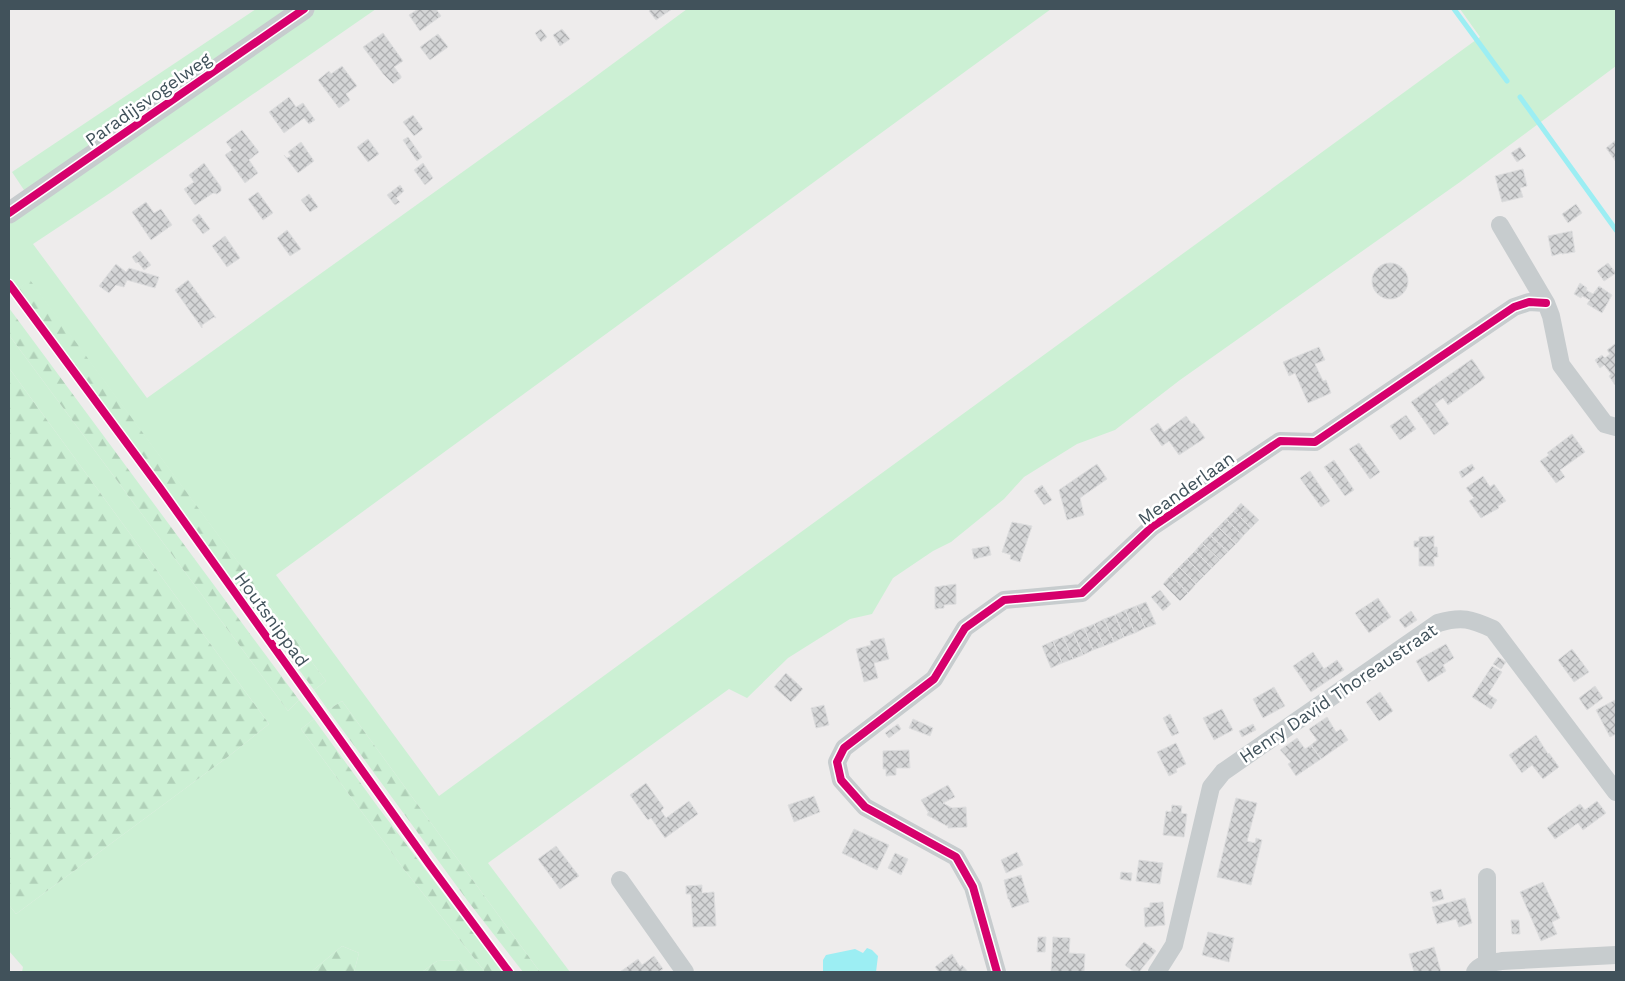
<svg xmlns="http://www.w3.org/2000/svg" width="1625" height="981" font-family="'Work Sans',sans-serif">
  <defs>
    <pattern id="forest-firs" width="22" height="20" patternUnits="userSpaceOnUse" patternTransform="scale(1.25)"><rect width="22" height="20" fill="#ccf0d4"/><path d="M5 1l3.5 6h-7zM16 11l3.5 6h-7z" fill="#b0d0b8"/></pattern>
    <pattern id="building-cross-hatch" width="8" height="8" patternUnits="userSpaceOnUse" patternTransform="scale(1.25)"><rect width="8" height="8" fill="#d4d5d6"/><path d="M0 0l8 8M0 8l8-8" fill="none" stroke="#aeafb1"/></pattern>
  </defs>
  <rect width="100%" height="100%" fill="#eeecec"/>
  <path fill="#ccf0d4" d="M256,9H295L28,196L12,172Z
    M316,9H376L110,193L33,244L147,398L584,85L687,9H1051L276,575L439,796L1480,37L1460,9H1616V66L1460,182L1180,380L1115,430L1077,444L1024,477L1004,499L951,542L933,551L893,578L872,614L850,619L788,658L747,698L729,689L488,863L570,972H540L342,701L328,710L314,690L326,681L30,281L17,289L9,278V223Z
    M9,335L288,711L299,700L314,719L301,729L403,868L485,972H469L458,960L437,961L422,972H354L359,953L342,946L311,972H22L23,967L9,951V905L16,914L229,756L269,724L9,368Z"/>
  <path fill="url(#forest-firs)" d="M30,280L326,681L314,690L17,289Z
    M9,308L299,700L288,711L9,335Z
    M9,368L269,724L229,756L16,914L9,905Z
    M342,701L540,972H523L467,900L328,710Z
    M314,719L378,807L503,972H485L403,868L301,729Z
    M342,946L359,953L354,972H311Z
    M458,960L469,972H422L437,961Z"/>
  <path fill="#9ceef3" d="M867,948L872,950L878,956L876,972H823V960L826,955L855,949L863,953Z"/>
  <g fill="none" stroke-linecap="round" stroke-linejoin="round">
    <path stroke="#9ceef3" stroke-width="5" d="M1454,9L1507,81
      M1520,97L1616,230"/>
  </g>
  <path fill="url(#building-cross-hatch)" stroke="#dededf" d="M418,9H436L441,16L420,31L409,15Z
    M652,9H672L656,20L649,11Z
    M541,29L547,37L541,42L535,33Z
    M562,29L570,39L560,46L553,35Z
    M383,33L403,61L394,67L401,76V78L393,84L384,75L363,47Z
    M438,34L448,47L430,60L420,47Z
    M342,66L357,86L346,94L350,100L339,108L318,80L329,71L331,74Z
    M289,97L296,107L303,103L315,120L309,124L304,118L284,133L269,112Z
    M413,115L423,129L414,136L403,122Z
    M242,130L259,152L249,160L258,173L245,183L225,155L232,150L226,142Z
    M408,137L422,157L417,161L403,140Z
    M368,139L379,154L368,162L357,147Z
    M1616,140V162L1606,148Z
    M301,142L314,161L298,173L284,155L287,158L291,156L288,152Z
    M1520,147L1526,156L1517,162L1511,153Z
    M204,163L221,187V191L217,194L213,193L195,205L184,189L194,182L189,175Z
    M423,163L433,178L425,185L414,170Z
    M1523,169L1527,186L1520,188L1523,197L1502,202L1495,176Z
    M400,185L404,191L396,198L400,202L395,205L387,195Z
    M258,192L273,213L263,220L248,199Z
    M309,194L318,207L310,212L301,200Z
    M146,202L154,213L161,209L172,225L151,240L132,212Z
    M1576,204L1582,213L1568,223L1562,214Z
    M199,214L210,229L203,234L192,220Z
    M287,230L301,249L290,256L277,238Z
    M1572,231L1575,252L1562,254V253L1552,256L1548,236Z
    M225,236L240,258L227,267L212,246Z
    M140,251L151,265L144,270L138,262L136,263L132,257Z
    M1608,263L1616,273L1604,281L1597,271Z
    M1372 281a18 18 0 1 1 36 0a18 18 0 1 1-36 0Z
    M116,264L126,272L129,268L159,277L155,288L127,280L124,287L116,285L109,293L99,286Z
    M188,280L216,318L214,317L202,325V328L175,290Z
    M1580,283L1587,288L1586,290L1593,294L1599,286L1612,295L1602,313L1587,304L1590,300L1582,296L1581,298L1574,294Z
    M1616,343V384L1615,385L1609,376L1611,374L1604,365L1600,368L1595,360L1602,355L1605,358L1610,354L1607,350Z
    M1319,347L1325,360L1315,364L1323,381L1326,380L1331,393L1308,403L1295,373L1289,376L1283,362Z
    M1472,359L1485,378L1448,405L1443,398L1435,404L1449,424L1434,435L1411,402Z
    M1406,415L1416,429L1400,440L1390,426Z
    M1186,416L1192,424L1194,423L1205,438L1179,455L1169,441L1162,446L1150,429L1158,423L1164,432Z
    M1572,434L1585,452L1560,470L1565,477L1556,483L1540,461L1549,455L1547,453Z
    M1359,443L1380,472L1370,479L1349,449Z
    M1334,460L1354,490L1345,496L1324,467Z
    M1097,464L1107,479L1080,498L1084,515L1067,520L1059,490Z
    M1472,464L1475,469L1462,478L1459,472Z
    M1310,471L1330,501L1321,507L1300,478Z
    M1483,476L1490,487L1494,484L1506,501L1498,506L1499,508L1481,518L1469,501L1474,498L1466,488Z
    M1042,485L1052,500L1044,505L1034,491Z
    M1241,503L1259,520L1251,528L1234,511Z
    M1234,511L1251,528L1243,536L1226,519Z
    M1226,519L1243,536L1236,544L1218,527Z
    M1012,522L1032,526L1020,562L1010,559L1011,555L1002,552Z
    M1218,527L1236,544L1228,552L1210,535Z
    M1210,535L1228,552L1220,560L1202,543Z
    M1434,536V547H1437L1438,557H1434V566H1419V547H1414V541H1419V537Z
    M1202,543L1220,560L1212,568L1195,551Z
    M989,546L991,555L974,559L972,549Z
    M1195,551L1212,568L1204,576L1187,559Z
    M1187,559L1204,576L1196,584L1179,567Z
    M1179,567L1196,584L1188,593L1171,575Z
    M1171,575L1188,593L1180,601L1163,584Z
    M956,584V604L944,605V608L935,609V587Z
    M1160,590L1171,604L1163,611L1151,597Z
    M1378,598L1391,617L1369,633L1355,613Z
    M1146,602L1156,624L1145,628L1136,606Z
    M1136,606L1145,628L1135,633L1125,610Z
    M1125,610L1135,633L1124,637L1115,615Z
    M1411,611L1417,620L1405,628L1399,620Z
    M1115,615L1124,637L1114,642L1104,619Z
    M1104,619L1114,642L1104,646L1094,624Z
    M1094,624L1104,646L1093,650L1084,628Z
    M1084,628L1093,650L1083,655L1073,632Z
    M1073,633V632L1083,655L1073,659L1063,637Z
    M1063,637L1073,659L1062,663L1053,641Z
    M884,638L889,659L874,663L878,678L864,682L856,649L871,645L870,641Z
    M1053,641L1062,663L1051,668L1042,646Z
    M1446,644L1454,658L1443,665L1446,671L1428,682L1416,661Z
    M1572,649L1589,672L1574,682L1558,660Z
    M1313,652L1324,669L1337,660L1344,670L1311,692L1293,666Z
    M1498,657L1506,662L1501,669L1493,664Z
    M1492,666L1502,672L1488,694L1497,700L1491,709L1472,697Z
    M786,673L803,689L791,702L774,687Z
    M1595,686L1603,698L1587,710L1579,698Z
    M1274,687L1285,706L1263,718L1253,699Z
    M1380,692L1393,711L1379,721L1366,702Z
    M1615,700L1616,703V734L1610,737L1596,710Z
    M824,705L829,725L816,728L811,708Z
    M1222,709L1233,730L1214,740L1203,718Z
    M1170,714L1179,733L1172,736L1163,718Z
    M1327,717L1336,732L1341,729L1348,740L1321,759L1311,745L1317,740L1309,729Z
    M913,719L933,728L930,736L909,728Z
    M898,724L901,729L889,738L885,733Z
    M1253,724L1256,730L1242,737L1239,731Z
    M1536,735L1548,754L1549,753L1559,767L1543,779L1532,765L1522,773L1509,755Z
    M1297,738L1305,749L1311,745L1321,759L1296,776L1288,764L1291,762L1280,750Z
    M1176,743L1186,764L1176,769L1177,772L1169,776L1157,752Z
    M909,750L910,768H896V775L886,776V769H883V751Z
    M646,783L664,808L661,811L666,818L689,801L698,814L665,838L651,818L648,820L647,819L630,795Z
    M948,785L955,797L943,803L952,808L966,807L967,827L948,828V825L947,826L927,815L929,811L928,812L921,800Z
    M814,796L820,812L794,822L788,805Z
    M1236,798L1257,803L1247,841L1255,843L1256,838L1262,840L1251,885L1217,877Z
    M1597,801L1606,813L1583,830L1578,823L1555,839L1547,828L1580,804L1585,810Z
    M1172,805L1182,806L1181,813L1187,814L1184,837L1163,835L1166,811L1171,812Z
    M854,829L889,845L877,870L842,853Z
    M556,846L579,876L560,889L538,859Z
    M1017,852L1023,865L1006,873L1001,860Z
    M895,853L908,859L901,875L888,868Z
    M1139,860L1163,863L1160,884L1136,881Z
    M1121,872L1132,873L1131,881L1120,879Z
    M1021,875L1029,902L1012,908L1009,899H1008L1004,880Z
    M1543,882L1560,918L1552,922L1557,934L1541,941L1520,892Z
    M702,885V893L714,892L716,926L693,927L691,894H686V886Z
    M1441,889L1444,899L1433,902L1430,892Z
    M1465,898L1472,923L1459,927L1456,919L1437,924L1432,907Z
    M1163,902L1165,925L1145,927L1144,908L1150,907V903Z
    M1511,920H1519L1520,934H1512Z
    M1208,932L1234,938L1229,962L1202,955Z
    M1038,937H1046L1045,952H1037Z
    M1053,937L1070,938L1069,953L1085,954L1084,972H1051Z
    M1144,942L1156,951L1139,972H1134L1125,965Z
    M1434,947L1441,972H1414L1409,954Z
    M952,954L960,967L962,965L968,972H939L935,967Z
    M654,956L663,969L658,972H620L638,959L642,965Z"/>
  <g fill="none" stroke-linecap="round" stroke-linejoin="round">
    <path stroke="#c7ccce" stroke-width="18" d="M1500,225L1546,303L1551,316L1561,365L1605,424L1616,427
      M620,880L685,972
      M1487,963V877
      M997,972L973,887L956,857L865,807L841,780L837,762L844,748L934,679L965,628L1004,600L1082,593L1152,527L1280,441L1315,442L1514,307L1529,302L1546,303
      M1157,972L1174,945L1211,787L1223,772L1438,623C1462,616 1471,619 1493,629L1616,792
      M1475,972C1481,963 1492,963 1502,961L1616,955"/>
    <path stroke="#c7ccce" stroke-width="21" d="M9,213L304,9"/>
    <g stroke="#fff" stroke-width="11">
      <path id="cycleway" d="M9,213L304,9
        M9,284L160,488L429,864L509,972
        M997,972L973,887L956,857L865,807L841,780L837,762L844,748L934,679L965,628L1004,600L1082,593L1152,527L1280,441L1315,442L1514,307L1529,302L1546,303"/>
    </g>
    <use href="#cycleway" stroke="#d6006c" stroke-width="8"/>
  </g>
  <g text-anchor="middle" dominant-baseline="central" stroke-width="5" stroke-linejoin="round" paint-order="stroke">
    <g font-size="18" fill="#41525b" stroke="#fff">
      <text transform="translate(148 99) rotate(-35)">Paradijsvogelweg</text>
      <text transform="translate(1186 488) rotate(-35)">Meanderlaan</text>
      <text transform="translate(272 619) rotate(54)">Houtsnippad</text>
      <text transform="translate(1338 693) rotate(-34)">Henry David Thoreaustraat</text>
    </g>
  </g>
  <rect width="1625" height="981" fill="none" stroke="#41525b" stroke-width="20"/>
</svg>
